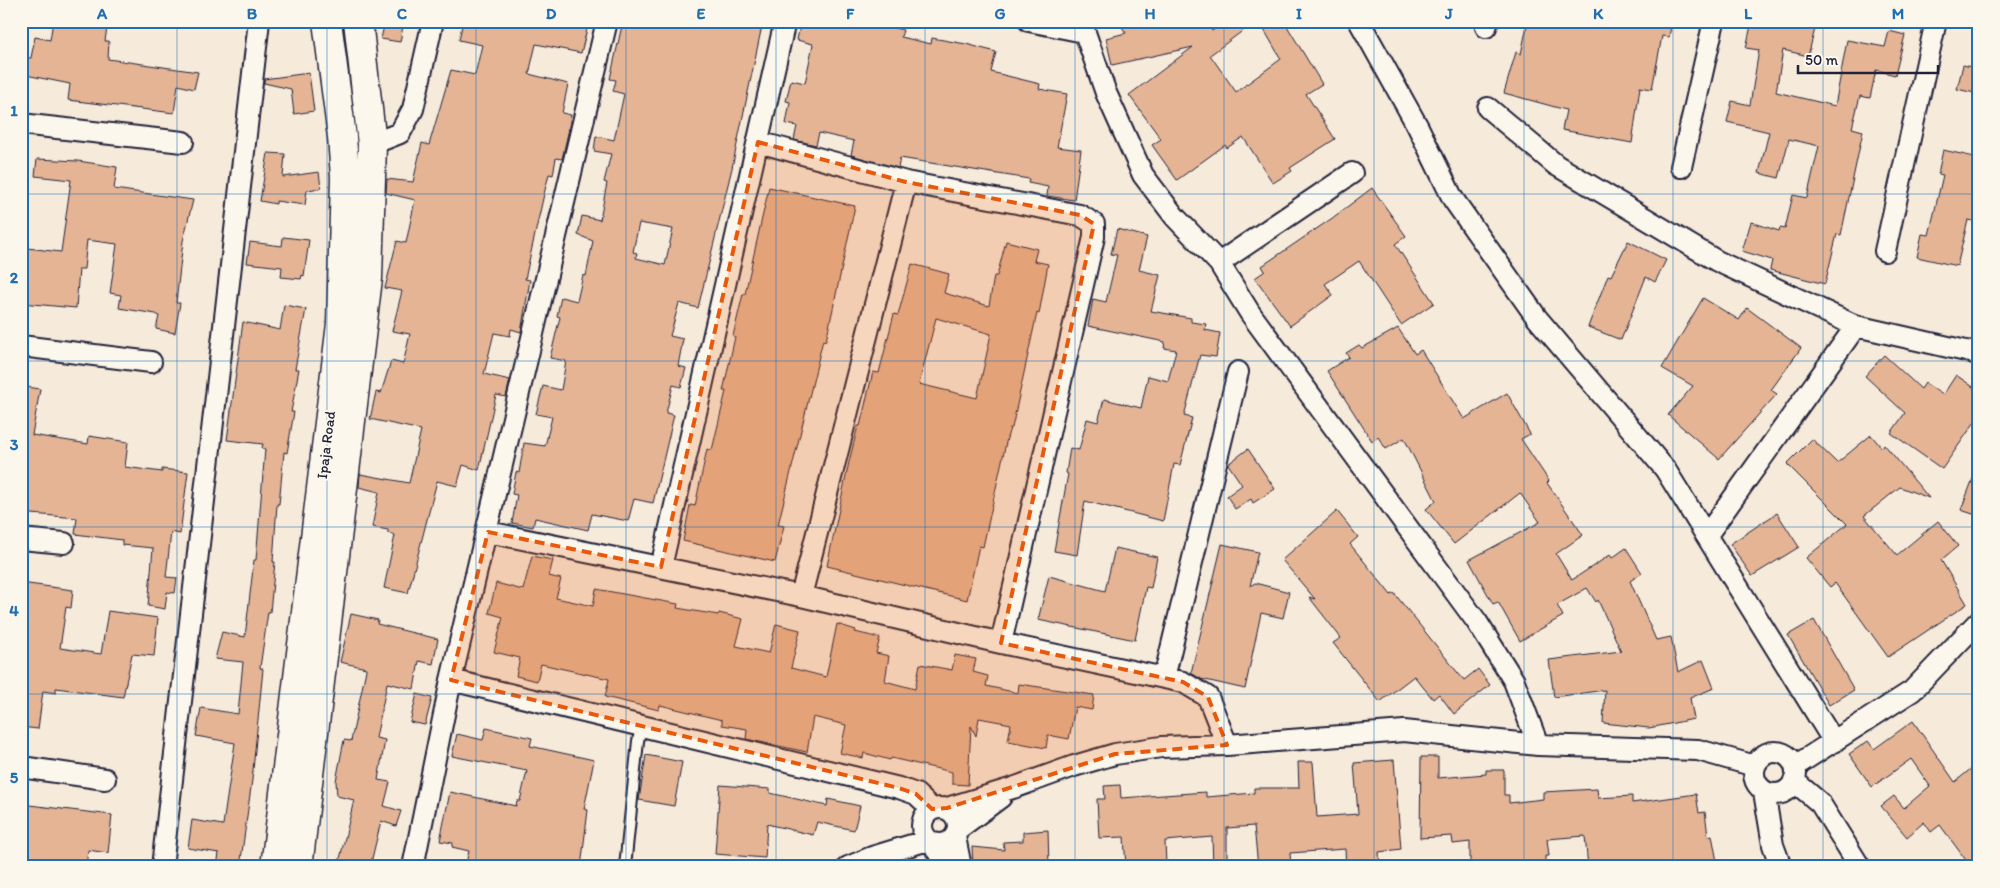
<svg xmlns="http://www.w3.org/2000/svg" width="2000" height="888" font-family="Itim,sans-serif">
  <rect width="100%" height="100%" fill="#f6eadb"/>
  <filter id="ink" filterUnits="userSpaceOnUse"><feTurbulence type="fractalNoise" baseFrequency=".02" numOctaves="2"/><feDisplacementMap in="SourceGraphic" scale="10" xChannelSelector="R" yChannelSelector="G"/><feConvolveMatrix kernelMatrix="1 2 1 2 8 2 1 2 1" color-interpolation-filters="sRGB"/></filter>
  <g filter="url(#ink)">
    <path fill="#e4b495" stroke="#22223b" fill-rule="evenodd" d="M53,21H108L105,41H109L108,59L198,72L194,89L178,85L174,113L68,100L70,84L21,74V57L31,58L35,37L50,40Z
      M385,21H404L400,42L381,39Z
      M463,21H589L581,53L536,44L529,74L568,84L562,113L571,115L568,133L562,159L556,158L553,175L549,174L544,194L525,279L530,280L521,332L511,329L510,336L494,333L484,374L510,380L506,397L496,395L479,470L463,465L457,486L437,481L408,593L384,588L395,535L388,533V530L372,527L379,492L359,487L360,474L409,483L421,430L370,419L376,392L381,393L391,361L403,364L410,334L392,331L402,291L385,288L397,241L406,243L415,200L386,193L387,179L413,182L422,143L429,145L451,70L475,75L482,45L459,40Z
      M623,21H763L732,168L698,308L679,303L670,336L683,339L678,366L686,368L681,387L673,385L666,413L674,415L653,503L634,499L628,521L592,514L588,530L535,518L533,527L512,523L517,495L512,494L516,472L519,473L524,443L545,446L552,417L536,414L543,386L561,390L566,361L550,358L560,317L557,316L561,297L577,301L583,275L586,276L593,241L578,235L582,216L600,220L607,183L604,182L611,154L594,151L596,136L614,140L624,94L613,91L616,80L610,79ZM639,223L673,229L665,265L636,258L637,253L633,252Z
      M801,21H864L903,30L901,37L931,44L932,38L966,44L996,52L991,72L1040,84L1039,89L1067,94L1057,147L1081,150L1074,200L1047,196L1048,187L1028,183L1029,179L900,158L898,168L851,155L854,141L819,133L816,145L794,140L797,126L786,124L790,102L786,101L791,80L805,83L813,44L797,40Z
      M1118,21H1205L1212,31L1226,21H1256L1210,55L1236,92L1281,59L1259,21H1284L1322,84L1306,94L1335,139L1290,168L1292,171L1273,183L1243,137L1227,148L1225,145L1177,180L1152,145L1161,139L1129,95L1193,47L1112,65L1106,38L1126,33Z
      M1528,21H1672L1669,37L1662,36L1652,89L1640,87L1632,143L1562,130L1566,110L1504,93L1516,52L1521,54Z
      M1752,21H1817L1808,56L1783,50L1776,92L1835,106L1847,40L1885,47L1889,31L1905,35L1895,75L1876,70L1870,98L1860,96L1852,128L1863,131L1841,235L1837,234L1825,284L1770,270L1772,260L1742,251L1751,222L1779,231L1780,228L1785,229L1793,195L1807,198L1819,146L1789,139L1779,178L1759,173L1769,132L1727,122L1732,101L1750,105L1759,50L1746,48Z
      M1963,65L1979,69V94L1957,89Z
      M309,73L314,111L294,114L291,89L264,83V79Z
      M1943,150L1979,158L1975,184L1979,185V222L1968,220L1957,266L1917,257L1922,234L1929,235L1943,175L1938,174Z
      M268,153L285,154L283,177L319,172L321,188L307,190L305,205L276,201V204L260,201Z
      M37,159L78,161L117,167L114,189L193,200L183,241L176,303H180L175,333L156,329L159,316L156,314L119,308L121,295L110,293L117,244L87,240L84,269H79L76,308L21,303V269H25L27,248L61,252L71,180L35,176Z
      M769,187L855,206L826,341L823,340L778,525L784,526L775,562L683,541L690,505L695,506L707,449L712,450L726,391H723L735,337L733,336L743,294H745Z
      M1372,188L1406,236L1395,244L1434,303L1401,325L1359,261L1325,284L1333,295L1290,326L1255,278L1265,271L1262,266L1331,219Z
      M1117,229L1147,237L1139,270L1160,275L1151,311L1191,318V322L1206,324L1205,330L1220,333L1216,357L1200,355L1184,416L1192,418L1180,465L1174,464L1163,521L1085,501L1077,555L1054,551L1068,474L1066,473L1070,448L1079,450L1087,419L1098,422L1104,399L1141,408L1148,376L1168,381L1176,350L1164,348L1165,342L1088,326L1093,299L1106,302L1117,255L1111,254Z
      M283,237L309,240L304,276L302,275L301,279L281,277L282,267L247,263L250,242L282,246Z
      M1006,241L1037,249L1034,261L1048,264L1039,314L1037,313L1012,428H1010L1007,438L983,547L979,546L967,600L827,566L849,462L858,426H860L873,372L879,373L894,314L898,315L912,264L949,274L944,293L989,306L994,276H997ZM936,318L991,334L977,398L919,384Z
      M1628,241L1666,260L1655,282L1646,277L1621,340L1588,327L1608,275L1611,276Z
      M1703,298L1739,320L1747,308L1801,348L1771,390L1777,394L1719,459L1668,415L1693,386L1662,368Z
      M284,305L306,309L295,369H299L291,412H294L287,453L284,452L279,504H277L273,562H275L270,612H268L260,668L263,669L252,780L240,867H217L219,853L188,848L192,820L223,825L235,743L196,736L201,708L238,714L243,662L215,659L222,632L245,637L254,560H256L265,449L262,448L263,444L227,440L243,322L280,330Z
      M1398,328L1415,354L1421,350L1464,419L1507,393L1530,434L1521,439L1549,481L1547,483L1583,535L1556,554L1572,580L1610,555L1612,558L1626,548L1642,573L1630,581L1656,640L1671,637L1678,672L1703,660L1714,688L1690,698L1694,719L1649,728L1603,723L1605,690L1554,697L1549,660L1621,651L1598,600L1596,602L1587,588L1557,605L1563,616L1520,641L1498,602L1493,604L1469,560L1540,522L1520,493L1454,544L1426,509L1436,501L1404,438L1386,449L1378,437L1372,441L1327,371L1349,357L1346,353L1359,345L1362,348Z
      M1884,355L1921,389L1925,383L1943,395L1956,375L1979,391V416L1942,469L1891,433L1905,413L1865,376Z
      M21,386L40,389L32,435L88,444L89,436L128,442L125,467L162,472V469L188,472L180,534L171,532L166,577L177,578L175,593L167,592L165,609L148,606L153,548L122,545V540L75,534L77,518L21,513Z
      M1871,435L1882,448L1884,444L1929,498L1900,487L1864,516L1897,555L1938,521L1958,546L1941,560L1967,604L1888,657L1835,583L1830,587L1806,558L1847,524L1787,464L1812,439L1837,463Z
      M1248,449L1275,489L1253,503L1251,499L1235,509L1227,496L1242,485L1228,464Z
      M1977,468H1979V516L1961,510Z
      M1337,511L1358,537L1350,544L1391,595L1394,593L1458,673L1464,680L1478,669L1490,685L1454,714L1439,694L1433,699L1414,676L1380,702L1333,643L1341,638L1309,597L1315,599L1282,560Z
      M1777,513L1799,547L1752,576L1730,544Z
      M1222,544L1258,552L1250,586L1255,583L1289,592L1283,618L1261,613L1245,689L1201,679L1191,673Z
      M1115,548L1157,557L1151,588L1146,587L1135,640L1038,620L1049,576L1105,591Z
      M532,556L553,560L549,576L561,579L556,598L593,606L596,589L678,604L677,608L718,615L719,613L743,619L736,646L769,653L776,624L800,630L791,668L826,677L837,624L856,630L855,632L880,638L876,653L889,656L885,681L915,689L920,664L952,670L955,655L976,659L973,672L988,676L986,686L1018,693L1019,684L1094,695L1092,710L1075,707L1069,739L1048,735L1046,748L1008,741L1011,724L979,718L976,736L971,726L968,785L952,784V772L891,758L890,760L864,753L863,758L840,753L846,725L813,717L807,752L746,739L747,729L722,725V720L660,705L659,710L605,697L609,679L541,664L537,681L516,676L520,658L494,652L503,617L489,613L496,583L523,590Z
      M21,583L73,590L71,608L66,607L60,648L101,654L108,611L158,618L154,656L132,654L123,697L56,688V693L43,691L38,729L21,727V689L26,654L21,653Z
      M351,614L378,620L377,624L438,639L433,664L419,661L414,689L387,683L376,738L385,740L378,780L390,782L384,806L401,811L396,826L381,821L370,867H338L354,800L337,796L336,781L344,740L351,741L366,670V668L340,662Z
      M1814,620L1854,690L1829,705L1788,635Z
      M417,694L432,698L425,725L410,722Z
      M1913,721L1955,782L1979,762V867H1971L1940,825L1931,832L1924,822L1907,837L1881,806L1894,796L1904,808L1930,786L1911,759L1872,787L1849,754L1868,741L1874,749Z
      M486,728L532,738L530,746L594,760L584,809L588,810L581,867H465L469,851L452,847L453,843L440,841L450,792L516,806L517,801H520L527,771L452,756L457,734L483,740Z
      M646,755L682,762L674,806L639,800Z
      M1421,757H1438V778L1486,774V770H1504V795H1509V803L1543,799V792L1597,789L1598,798L1632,796V803L1696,794L1699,813L1705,812L1708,836L1712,835L1718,867H1588L1585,836L1547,839L1549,856H1545V867H1470V842L1453,844L1452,836L1420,838Z
      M1394,760L1401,849L1379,852L1380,867H1346L1345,849L1290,853L1291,867H1258L1254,826L1227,828V867H1213L1212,837L1165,841L1166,865L1137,867H1126L1124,837L1099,838L1097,799H1105L1104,786L1120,785L1121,798L1206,792V797L1254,793V788H1299L1298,762H1313L1317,817L1358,814L1354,763Z
      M720,785L770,789V793L827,806L828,799L860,806L854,830L817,822L813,835L767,824L765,858L715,854Z
      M21,804L112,815L108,853L88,850L86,867H43L21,864Z
      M1048,830L1049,867H1017L1016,864L973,867L972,847L1004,850L1003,842L1023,841V832Z"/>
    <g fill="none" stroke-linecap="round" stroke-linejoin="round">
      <g stroke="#22223b" stroke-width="14">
        <path id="lane" d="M625,867L638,741L641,728"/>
      </g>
      <g stroke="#22223b" stroke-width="24">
        <path id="street" d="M1029,21L1084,32
          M1081,21L1106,93L1143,175L1175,217L1219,263L1250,313L1477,622L1514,681L1538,745
          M1359,21L1418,127L1453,199L1537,318L1665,469L1834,742
          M1486,27L1488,21
          M1488,108L1556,165L1717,261L1856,326L1979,354
          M21,124L183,142
          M758,142L906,182L1080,215L1094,224V237L1001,643
          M372,144L400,133L413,109L433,21
          M1681,167L1714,21
          M1885,251L1936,21
          M1219,263L1352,173
          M21,346L151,362
          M488,532L801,596L1001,643L1183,682L1208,697L1227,745
          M1707,535L1856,326
          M21,539L64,543
          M661,567L785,21
          M801,596L906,182
          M1164,678L1238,372
          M451,680C600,717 750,751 899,788L916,794L932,809
          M1754 773a21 21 0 1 1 42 0a21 21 0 1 1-42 0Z
          M1795,766L1912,691L1979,621
          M21,767L105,779
          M1794,781L1820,803L1860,867
          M1764,792L1773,845L1781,867
          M922 826a18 18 0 1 1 36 0a18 18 0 1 1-36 0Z
          M947,808L1013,788L1074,766L1115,754L1161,747L1227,745L1404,731L1538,745L1698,750L1755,766
          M958,829L1001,797
          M955,837L961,867
          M931,842L948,867
          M162,867L259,21
          M413,867L451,680L607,21
          M848,867L872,857L928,840"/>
      </g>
      <g stroke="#22223b" stroke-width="31">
        <path id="secondary" d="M275,867L341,324L345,177L342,137L327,21
          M298,867L368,278L372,144L358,21"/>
      </g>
      <use href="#lane" stroke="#fbf7ec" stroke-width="10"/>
      <use href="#street" stroke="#fbf7ec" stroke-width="20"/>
      <use href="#secondary" stroke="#fbf7ec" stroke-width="28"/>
    </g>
  </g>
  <path fill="#e8590c" fill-opacity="0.2" stroke="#e8590c" stroke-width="4" stroke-dasharray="10 6" stroke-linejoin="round" d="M758,142L906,182L1080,215L1094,224L1001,643L1183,682L1208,697L1227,745L1115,754L947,808L932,809L916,794L899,788L451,680L488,532L661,567Z"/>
  <path fill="none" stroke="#1f6fb2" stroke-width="1" stroke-opacity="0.55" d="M177,21V867M327,21V867M476,21V867M626,21V867M776,21V867M925,21V867M1075,21V867M1224,21V867M1374,21V867M1524,21V867M1673,21V867M1823,21V867M21,194H1979M21,361H1979M21,527H1979M21,694H1979"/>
  <g text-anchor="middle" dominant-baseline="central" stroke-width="4" stroke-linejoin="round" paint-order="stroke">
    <g font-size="15" fill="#22223b" stroke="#fbf7ec">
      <text transform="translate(326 445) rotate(-83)">Ipaja Road</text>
    </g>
  </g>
  <rect width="2000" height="888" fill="none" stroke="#fbf7ec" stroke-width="55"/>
  <path d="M1798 65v8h140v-8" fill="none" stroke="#22223b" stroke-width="2.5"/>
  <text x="1805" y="65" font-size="15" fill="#22223b" stroke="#fbf7ec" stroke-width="4" paint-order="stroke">50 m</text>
  <rect x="28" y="28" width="1944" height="832" fill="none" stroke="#1f6fb2" stroke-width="2"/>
  <g font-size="16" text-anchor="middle" font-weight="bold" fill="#1f6fb2">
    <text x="102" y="19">A</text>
    <text x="252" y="19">B</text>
    <text x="402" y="19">C</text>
    <text x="551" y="19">D</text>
    <text x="701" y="19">E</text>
    <text x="850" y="19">F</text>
    <text x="1000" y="19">G</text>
    <text x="1150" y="19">H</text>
    <text x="1299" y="19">I</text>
    <text x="1449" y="19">J</text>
    <text x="1598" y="19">K</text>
    <text x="1748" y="19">L</text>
    <text x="1898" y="19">M</text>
    <text x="14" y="116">1</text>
    <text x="14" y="283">2</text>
    <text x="14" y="450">3</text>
    <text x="14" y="616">4</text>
    <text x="14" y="783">5</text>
  </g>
</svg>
